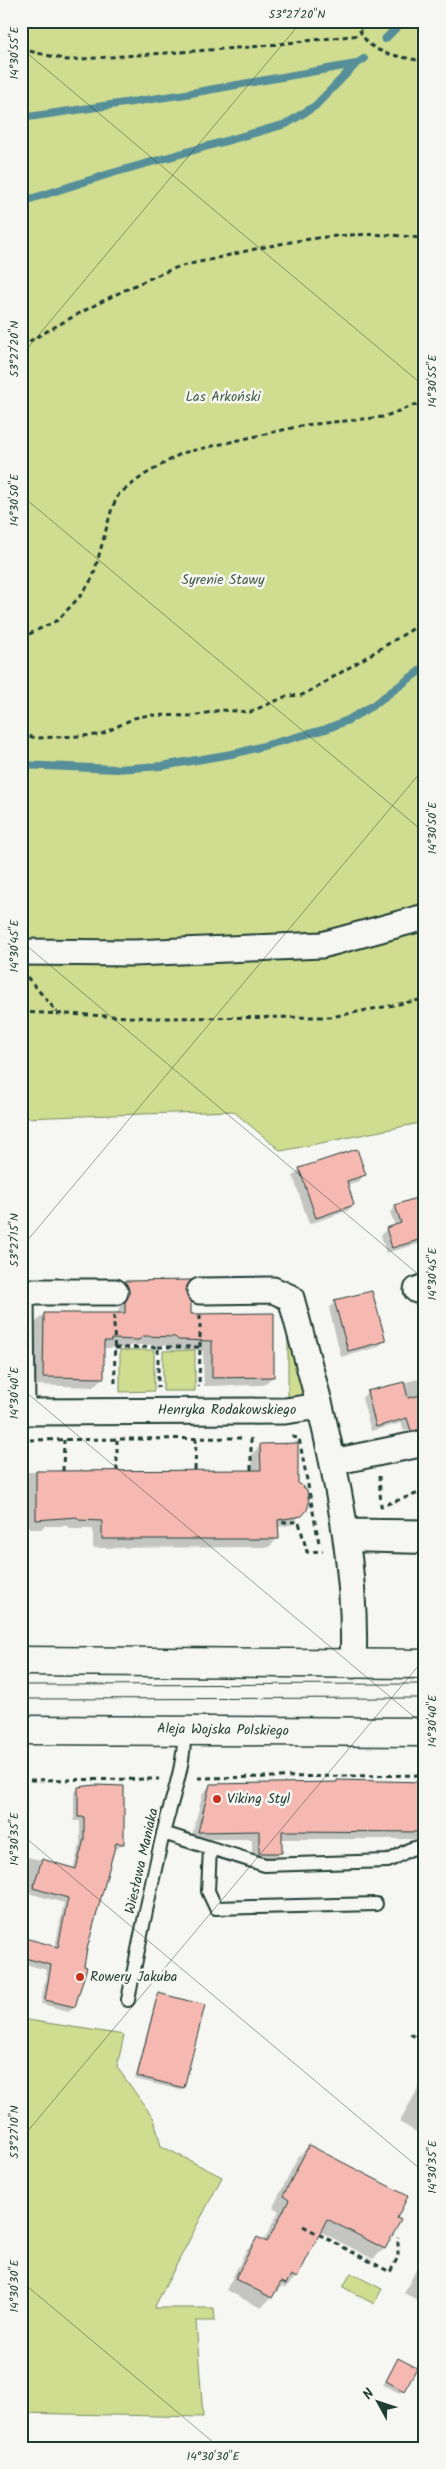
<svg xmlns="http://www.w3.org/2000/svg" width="446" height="2469" font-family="Kalam,sans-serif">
  <rect width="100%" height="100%" fill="#f6f6f2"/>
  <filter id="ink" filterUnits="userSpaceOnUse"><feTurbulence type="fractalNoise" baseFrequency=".02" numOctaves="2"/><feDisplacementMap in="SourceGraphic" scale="10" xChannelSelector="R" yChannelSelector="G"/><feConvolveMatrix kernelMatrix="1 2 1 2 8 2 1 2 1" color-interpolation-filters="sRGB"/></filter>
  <g filter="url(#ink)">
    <path fill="#d0dd90" stroke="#788d62" d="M21,21H425V1122L281,1151L233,1111L21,1118Z
      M21,1184H26L24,1233H21Z
      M288,1327L305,1384L301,1396L288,1402Z
      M120,1350H154V1391L120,1392Z
      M195,1350V1391H163V1351Z
      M21,2019L124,2035L117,2067L154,2119L161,2146L222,2177L154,2308H214L215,2321H196L203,2417L21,2413Z
      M351,2273L382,2289L374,2304L343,2287Z"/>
    <path fill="#0003" fill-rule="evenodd" d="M300,1169L365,1174L359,1181L346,1185L353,1205L347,1211L309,1224L293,1176Z
      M425,1197V1242L386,1253L381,1235L387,1229L395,1226L390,1212L396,1206Z
      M126,1282L184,1291L190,1315L273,1376L264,1385L204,1386L203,1350L169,1349L166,1345H133L128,1348H103L102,1378L93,1387L34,1385L35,1323L44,1314H117L121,1302L117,1291ZM127,1289H130V1299Z
      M335,1302L384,1341L378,1347L341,1357L329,1308Z
      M418,1379L425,1403L424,1426L404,1431L401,1423L371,1431L362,1398L367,1392Z
      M261,1445L297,1483L306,1509L291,1525L277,1527L278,1538L269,1547L93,1548V1529H70L67,1526H44L41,1529H31L21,1520V1472L252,1471V1454Z
      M425,1782V1849L414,1847V1839H281V1852L273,1860H252V1839H191L203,1793L211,1785Z
      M21,1787H26L27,1815L21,1820Z
      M123,1787V1844L118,1848H113L86,1949L74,2006L69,2011L41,2004L47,1970L21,1963V1941L55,1947L64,1903L21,1891V1855L73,1869L80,1845V1821H74V1793L79,1788Z
      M159,1995L183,2087L180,2090L135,2079L156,1998Z
      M425,2077V2137L399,2122Z
      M309,2146L399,2220L384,2249L373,2259L319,2231L296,2277L285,2288L282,2286L261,2308L226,2290L247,2250L257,2239L263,2242L279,2211L273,2207L298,2157Z
      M425,2253V2304L404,2293Z
      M398,2359L403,2390L400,2393L383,2385Z"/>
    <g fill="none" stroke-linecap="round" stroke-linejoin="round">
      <path stroke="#578f99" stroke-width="8" d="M385,39L403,21
        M21,118L180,95L356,64L364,59
        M21,202L109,174L286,124L315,106L356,64
        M21,765L116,769L162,766L237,753L326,729L348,720L372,706L425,667"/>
    </g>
    <path fill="#f5b9b2" stroke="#1f3d34" d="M357,1149L366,1175L347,1181L354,1205L316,1218L299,1168Z
      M425,1195V1238L392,1248L386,1228L401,1223L395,1205Z
      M191,1280L186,1291L191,1302V1314L274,1313V1377L212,1378V1341L178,1340L175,1337L143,1336L139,1340L111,1339V1341H104V1378L43,1377L44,1313H125V1301L129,1292L125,1281Z
      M372,1291L386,1341L348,1351L334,1300Z
      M404,1382L408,1398L425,1394V1429L411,1431L407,1418L376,1427L367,1391Z
      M298,1443V1483L307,1490L309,1503L307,1510L302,1516L278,1520L279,1539H102V1521L79,1520L77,1517L36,1520V1471L261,1470L260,1444Z
      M337,1780L425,1782V1832L282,1831V1853H259V1831L198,1832L210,1784L337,1782Z
      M95,1785L124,1786V1844L116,1843L87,1949L84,1966L87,1967L75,2007L45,2000L51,1965L21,1957V1937L58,1947L68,1898L33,1888L42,1859L76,1869L84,1839V1817H78V1787Z
      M158,1993L205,2005L184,2088L137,2076Z
      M309,2145L408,2196L397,2218L401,2220L385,2249L327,2219L297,2278L291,2275L286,2284L281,2282L272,2298L235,2279L257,2237L267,2242L289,2200L283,2196Z
      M398,2358L417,2368L404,2391L386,2381Z"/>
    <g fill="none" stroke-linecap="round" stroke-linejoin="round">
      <g stroke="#1f3d34" stroke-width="16">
        <path id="lane" d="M347,1545L425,1547
          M163,1833L265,1865L388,1861C404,1855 405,1847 425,1847
          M210,1848L208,1891L216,1908L376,1904
          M128,2000C139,1944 150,1889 163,1834C171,1800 186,1764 184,1729"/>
      </g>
      <g stroke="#1f3d34" stroke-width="29">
        <path id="street" d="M21,952L134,953L322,945L425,917
          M417,1290L425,1287
          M200,1291L273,1290L291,1298L320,1406
          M21,1292L22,1412
          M21,1292H115
          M21,1412L285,1411L320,1406C340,1491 357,1577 353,1665
          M333,1462L425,1443
          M346,1532L425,1533"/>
      </g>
      <g stroke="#1f3d34" stroke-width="31">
        <path id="secondary" d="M21,1661L425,1664
          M21,1730L425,1732"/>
      </g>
      <path stroke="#1f3d34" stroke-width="3" stroke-dasharray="5 4" stroke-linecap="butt" d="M357,21C365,57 396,54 425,62
        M21,31L27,21
        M21,49L67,60L251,47L360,35
        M21,346C70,318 118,291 170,270C185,264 202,262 218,258C284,241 356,227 425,239
        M21,638L58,620L83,593L93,577L112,508L119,494L144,475L182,453L305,425L383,417L425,401
        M21,734L36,738L100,735L134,718L149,715L192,716L221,710L250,712L287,696L302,695L317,687L411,630L425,617
        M27,977L57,1012
        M21,1012L153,1018L331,1017L425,999
        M114,1315L115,1386
        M418,1315V1320L425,1318
        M158,1347H200L199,1387
        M200,1347V1314
        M115,1348L158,1347V1388
        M292,1437L299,1438L319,1543
        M251,1438V1470
        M21,1440L241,1438
        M195,1470L196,1440
        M63,1471L64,1440
        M117,1471V1440
        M379,1476L381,1506L425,1491
        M282,1522H299L307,1552L323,1551
        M198,1778L425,1775
        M21,1780L159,1779
        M424,2009L425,2010
        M410,2034L425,2042
        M303,2226L390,2272L398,2257V2237"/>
      <use href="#lane" stroke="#f6f6f2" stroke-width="12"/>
      <use href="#street" stroke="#f6f6f2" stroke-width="25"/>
      <use href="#secondary" stroke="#f6f6f2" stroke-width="28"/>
      <path stroke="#1f3d34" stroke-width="1" d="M21,1685L425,1684
        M21,1699L425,1698"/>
    </g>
  </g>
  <path fill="none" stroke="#1f3d34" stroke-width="1" stroke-opacity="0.45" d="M21,48L425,387M21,356L302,21M21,495L425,833M21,941L425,1280M21,1248L425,767M21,1388L425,1726M21,1834L425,2173M21,2139L425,1658M21,2281L220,2448"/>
  <g fill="#c8321e" stroke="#f6f6f2" stroke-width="2">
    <circle cx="217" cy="1799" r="5"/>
    <circle cx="80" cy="1977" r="5"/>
  </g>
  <g text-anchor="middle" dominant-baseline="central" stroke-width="5" stroke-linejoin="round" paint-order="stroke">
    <g font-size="14" fill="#425d46" stroke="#f6f6f2">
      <text x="223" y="397">Las Arkoński</text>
      <text x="223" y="580">Syrenie Stawy</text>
    </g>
    <g font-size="14" fill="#1f3d34" stroke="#f6f6f2">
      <text x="227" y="1410">Henryka Rodakowskiego</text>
      <text transform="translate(223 1730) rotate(1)">Aleja Wojska Polskiego</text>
      <text transform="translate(142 1861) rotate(-77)">Wiesława Maniaka</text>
    </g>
    <g font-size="14" fill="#1f3d34" stroke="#f6f6f2" text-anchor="start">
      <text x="227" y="1799">Viking Styl</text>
      <text x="90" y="1977">Rowery Jakuba</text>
    </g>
  </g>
  <rect width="446" height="2469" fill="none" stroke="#f6f6f2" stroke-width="55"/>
  <g transform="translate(378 2402) rotate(310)" stroke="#f6f6f2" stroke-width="4" paint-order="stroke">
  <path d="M0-4L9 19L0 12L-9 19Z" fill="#1f3d34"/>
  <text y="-8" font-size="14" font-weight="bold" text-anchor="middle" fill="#1f3d34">N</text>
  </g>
  <rect x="28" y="28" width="390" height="2414" fill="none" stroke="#1f3d34" stroke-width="2"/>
  <g font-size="12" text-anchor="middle" fill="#1f3d34">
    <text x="297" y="18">53°27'20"N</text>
    <text transform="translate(14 53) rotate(-90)" y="4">14°30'55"E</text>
    <text transform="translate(14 349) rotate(-90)" y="4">53°27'20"N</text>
    <text transform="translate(432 381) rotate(-90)" y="4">14°30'55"E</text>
    <text transform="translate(14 500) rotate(-90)" y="4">14°30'50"E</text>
    <text transform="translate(432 828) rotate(-90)" y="4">14°30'50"E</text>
    <text transform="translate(14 946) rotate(-90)" y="4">14°30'45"E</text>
    <text transform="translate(14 1240) rotate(-90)" y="4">53°27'15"N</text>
    <text transform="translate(432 1274) rotate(-90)" y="4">14°30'45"E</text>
    <text transform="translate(14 1393) rotate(-90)" y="4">14°30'40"E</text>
    <text transform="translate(432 1721) rotate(-90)" y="4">14°30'40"E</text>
    <text transform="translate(14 1839) rotate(-90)" y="4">14°30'35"E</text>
    <text transform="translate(14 2132) rotate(-90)" y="4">53°27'10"N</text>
    <text transform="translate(432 2167) rotate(-90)" y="4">14°30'35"E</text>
    <text transform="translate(14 2286) rotate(-90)" y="4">14°30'30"E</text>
    <text x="213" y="2460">14°30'30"E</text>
  </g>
</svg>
